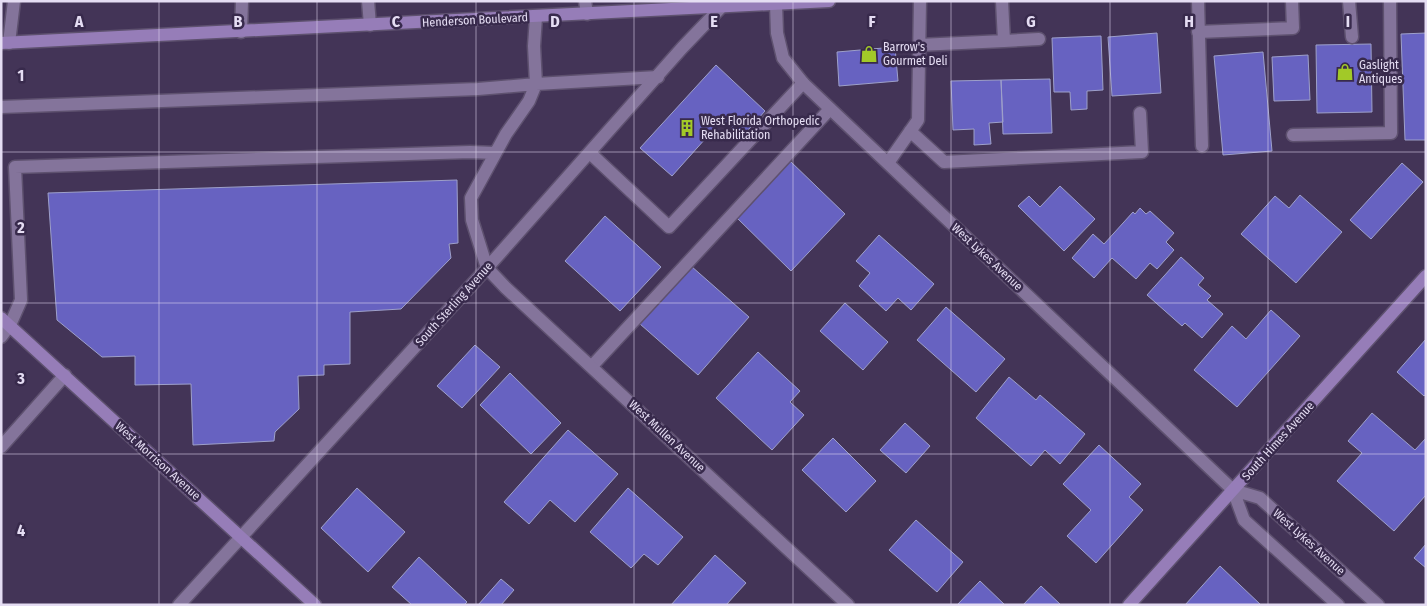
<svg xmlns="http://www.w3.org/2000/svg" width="1427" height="606" font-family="'Fira Sans Condensed',sans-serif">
  <rect width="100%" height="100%" fill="#433457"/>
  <path fill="#6762c1" stroke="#9ea0ca" d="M1157,33L1161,93L1112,96L1108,37Z
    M1426,33V140H1405L1401,34Z
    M1101,36L1103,90L1087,91V109L1071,110L1070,92H1054L1052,38Z
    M1371,44L1372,112L1317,113L1316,45Z
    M895,47L898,81L839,86L837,52Z
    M1263,52L1272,151L1223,155L1214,56Z
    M1308,55L1310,100L1274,101L1272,57Z
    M716,65L765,111L742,137L723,119L672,176L640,148Z
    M1050,79L1052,133L1003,134L1001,80Z
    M1001,80L1003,122L989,123L991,144L974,145V129L953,130L951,81Z
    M789,160L845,214L791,271L735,216Z
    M1402,163L1423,182L1371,239L1350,220Z
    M457,180L458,243L449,244L451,258L401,309L350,312V364L324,365V375L298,376L299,409L275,432L274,441L193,445L191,384L135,385V356L102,357L57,320L48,193Z
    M1060,186L1095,219L1064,251L1018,206L1029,196L1040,207Z
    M1300,195L1342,232L1296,283L1241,234L1275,196L1289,208Z
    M1140,208L1146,214L1150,211L1174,233L1166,242L1174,250L1157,269L1150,263L1136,279L1112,258L1094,278L1072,258L1093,234L1104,244L1133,212L1135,214Z
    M605,216L661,267L620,311L565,261Z
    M879,235L934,284L911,310L898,298L886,311L859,286L870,273L856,261Z
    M1181,257L1204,278L1198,285L1211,296L1207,300L1223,314L1202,338L1185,323L1182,326L1147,295Z
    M691,266L749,317L698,375L640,324Z
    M845,303L888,342L863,370L820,331Z
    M946,307L1005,359L976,392L917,340Z
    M1271,310L1300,336L1237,407L1194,370L1232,326L1246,339Z
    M1426,339V394L1424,396L1397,372Z
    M475,345L500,367L462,408L437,386Z
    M758,352L800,391L790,402L804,415L772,450L716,398Z
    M510,373L561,423L531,454L480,405Z
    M1009,377L1036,400L1040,395L1085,434L1060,464L1045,450L1031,466L976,418Z
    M1372,413L1415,450L1426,438V495L1394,531L1337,481L1362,453L1348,441Z
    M905,423L930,446L906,473L880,450Z
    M568,430L618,474L575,522L550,500L529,524L504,502Z
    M833,438L876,481L846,512L802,470Z
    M1099,445L1141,484L1129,497L1143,510L1096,563L1067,536L1091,510L1063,484Z
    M357,488L405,532L368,572L321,528Z
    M628,488L683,537L658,565L644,554L631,568L590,532Z
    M916,520L963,562L937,592L889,550Z
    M1426,544V568L1414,558Z
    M715,555L746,583L726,605H671Z
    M419,557L467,602L464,605H412L392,587Z
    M1220,566L1261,605H1185Z
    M501,579L514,590L501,605H478Z
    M980,581L1005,605H957Z
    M1041,586L1061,605H1023Z"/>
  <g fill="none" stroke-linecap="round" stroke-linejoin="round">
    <g stroke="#5e516f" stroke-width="15">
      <path id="lane" d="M368,1L370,25
        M585,1L587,14
        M1002,1L1004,41L1039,39
        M1198,1L1202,146
        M1349,1L1352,37
        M536,17L534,46L536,84L658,77
        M241,32L242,1
        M1198,32L1293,28L1292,1
        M9,43L14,1
        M919,45L1004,41
        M1,107L478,89L536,84L529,101L506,134L471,198L472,220L487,268
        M910,131L944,162L1142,152L1140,113
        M1293,135L1391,133L1390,1
        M590,153L669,227L803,83
        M888,163L918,120L920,1
        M1,337L10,325L21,300L15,167L470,152L495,153
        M592,366L830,109
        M1,447L65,375"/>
    </g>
    <g stroke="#5e516f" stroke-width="15">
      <path id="street" d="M776,4L777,33L783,58L803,83L1233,490L1244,520L1338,605
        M487,268L506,288L848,605
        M1233,490L1260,498L1378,605
        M179,605L487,268L682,48L727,1"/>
    </g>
    <g stroke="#5e516f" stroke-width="15">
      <path id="secondary" d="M1,43L829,1
        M1,318L315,605
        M1129,605L1426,276"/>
    </g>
    <use href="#lane" stroke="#84749b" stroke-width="12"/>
    <use href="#street" stroke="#84749b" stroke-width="12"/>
    <use href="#secondary" stroke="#967db8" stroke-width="12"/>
  </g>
  <path fill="none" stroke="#e5ddf3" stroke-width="1" stroke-opacity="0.55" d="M159,1V605M317,1V605M476,1V605M634,1V605M793,1V605M951,1V605M1110,1V605M1268,1V605M1,152H1426M1,303H1426M1,454H1426"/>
  <defs>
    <g id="shop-bare" transform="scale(1.35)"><path d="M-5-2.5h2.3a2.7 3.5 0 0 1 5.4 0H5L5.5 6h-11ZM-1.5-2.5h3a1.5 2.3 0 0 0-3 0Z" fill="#a2c928" stroke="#382a4c" stroke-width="2.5" paint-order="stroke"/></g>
    <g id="building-bare" transform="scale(1.35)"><path d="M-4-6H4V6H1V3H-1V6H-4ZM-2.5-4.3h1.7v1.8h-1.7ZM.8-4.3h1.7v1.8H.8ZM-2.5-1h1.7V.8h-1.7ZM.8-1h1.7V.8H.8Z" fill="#a2c928" stroke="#382a4c" stroke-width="2.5" paint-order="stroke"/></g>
  </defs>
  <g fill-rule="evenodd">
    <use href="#shop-bare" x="869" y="54"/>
    <use href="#shop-bare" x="1345" y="72"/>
    <use href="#building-bare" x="687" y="128"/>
  </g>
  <g text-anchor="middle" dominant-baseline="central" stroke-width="5" stroke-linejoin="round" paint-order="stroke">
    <g font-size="12" fill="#e5ddf3" stroke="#382a4c">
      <text transform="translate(475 20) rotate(-3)">Henderson Boulevard</text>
      <text transform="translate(987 257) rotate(43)">West Lykes Avenue</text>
      <text transform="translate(454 304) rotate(-48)">South Sterling Avenue</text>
      <text transform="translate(667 436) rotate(43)">West Mullen Avenue</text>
      <text transform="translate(1278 441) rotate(-48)">South Himes Avenue</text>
      <text transform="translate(158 461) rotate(42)">West Morrison Avenue</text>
      <text transform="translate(1309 542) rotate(42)">West Lykes Avenue</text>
    </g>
    <g font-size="12" fill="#e5ddf3" stroke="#382a4c" text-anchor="start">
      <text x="883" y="47">Barrow's<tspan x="883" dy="14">Gourmet Deli</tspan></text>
      <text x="1359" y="65">Gaslight<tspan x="1359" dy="14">Antiques</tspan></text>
      <text x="701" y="121">West Florida Orthopedic<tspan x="701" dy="14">Rehabilitation</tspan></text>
    </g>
  </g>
  <g font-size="16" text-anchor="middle" font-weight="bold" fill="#e5ddf3" stroke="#382a4c" stroke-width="5" stroke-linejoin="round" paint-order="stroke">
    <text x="79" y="27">A</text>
    <text x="238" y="27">B</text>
    <text x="396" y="27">C</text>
    <text x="555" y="27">D</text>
    <text x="714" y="27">E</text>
    <text x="872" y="27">F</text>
    <text x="1031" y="27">G</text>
    <text x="1189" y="27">H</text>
    <text x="1348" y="27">I</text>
    <text x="21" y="81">1</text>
    <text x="21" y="233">2</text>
    <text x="21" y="384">3</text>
    <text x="21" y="536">4</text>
  </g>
  <rect width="1427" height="606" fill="none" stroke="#e5ddf3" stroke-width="5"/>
</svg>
